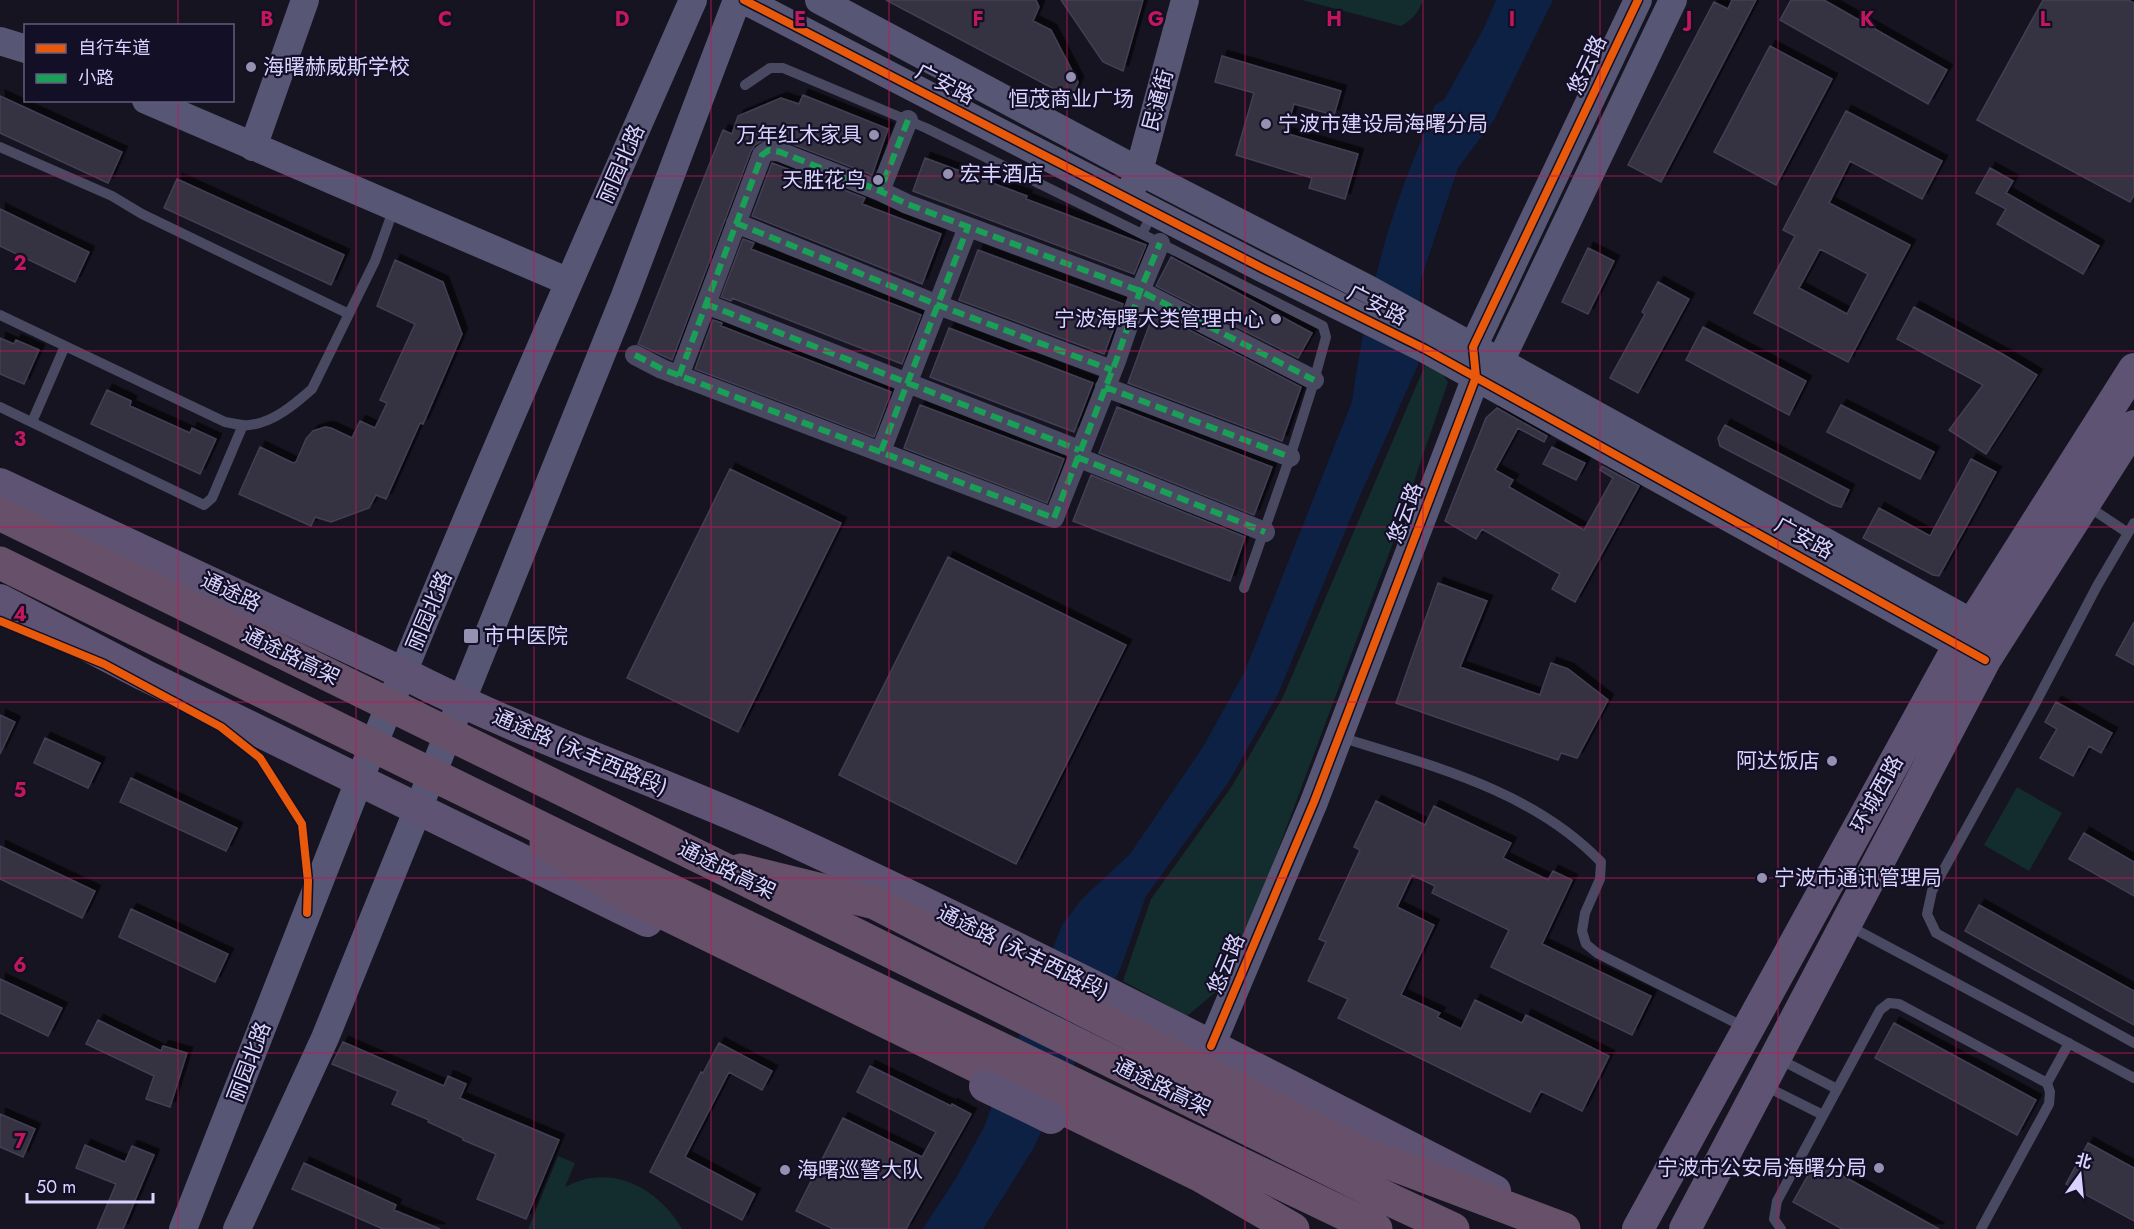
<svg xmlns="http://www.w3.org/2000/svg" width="2134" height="1229" font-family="Jost,'Noto Sans SC',sans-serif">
  <defs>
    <filter id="shadow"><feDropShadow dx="5.5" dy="-5.5" stdDeviation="0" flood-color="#0009"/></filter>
  </defs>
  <rect width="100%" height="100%" fill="#161421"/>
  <path fill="#132c2d" d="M1302,0H1423C1419,12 1412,20 1401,26Z
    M1426,363L1437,366L1448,382L1394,540L1229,981L1187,1016L1123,981L1151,899L1232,786L1283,697Z
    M2017,787L2062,813L2029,871L1984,845Z
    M558,1156L575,1163L565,1187C574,1183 582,1179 592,1178C629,1172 665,1198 682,1229H528Z"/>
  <path fill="#0d2144" d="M1496,0H1553L1494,120L1458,168L1421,279L1418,365L1356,505L1278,694L1228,783L1146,896L1121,967L1033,1149L983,1229H923L956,1178L984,1127L1062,925L1082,899L1130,854L1203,747L1244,673L1352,402C1362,330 1378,255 1403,187C1413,159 1425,132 1435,105L1444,100L1484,28Z"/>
  <path fill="#343243" stroke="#433f54" stroke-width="1.5" fill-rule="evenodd" filter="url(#shadow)" d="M886,0H1036L1039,7L1033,21L1051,30L1078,82L1071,98Z
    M1061,0H1143L1123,71L1103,62Z
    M1732,0H1756L1661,182L1628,165L1714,2L1728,9Z
    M1791,0H1824L1947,70L1928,104L1780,20Z
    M2043,0H2128L2134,3V195L2130,202L1977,120Z
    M1770,46L1832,79L1776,185L1714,152Z
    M1222,56L1341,91L1334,115L1294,104L1285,133L1358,154L1345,199L1309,188L1312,178L1236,155L1254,93L1215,82Z
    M803,95L888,129L872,175L782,140L767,138L755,145L751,151L672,360L638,344L723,130L732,134L738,116L781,98L799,104Z
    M0,96L122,152L108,183L0,133Z
    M1846,111L1942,161L1922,199L1850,161L1829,203L1910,245L1848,362L1754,313L1795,236L1783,230ZM1820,249L1868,274L1847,314L1799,288Z
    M925,158L1027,196L1026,199L1146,245L1134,274L913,191Z
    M772,163L865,198L862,204L941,234L922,284L752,216Z
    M1990,168L2013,181L2006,193L2099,246L2083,274L1997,224L2006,209L1976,193Z
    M177,179L344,255L331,285L164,208Z
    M0,209L89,252L75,282L0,246Z
    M743,239L754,243L751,249L921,315L902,364L732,298L731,301L721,297Z
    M1588,248L1614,261L1588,314L1562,302Z
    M978,250L1123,304L1104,354L959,300Z
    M1171,257L1312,333L1298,358L1156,286Z
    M395,260L443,282L462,334L423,424L420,423L386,499L376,495L369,508L331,522L315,517L311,526L239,494L260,447L293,463L296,462L306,439L313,431L325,427L331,428L352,438L360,421L375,428L387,403L380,400L415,324L377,306Z
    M1658,282L1689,299L1638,393L1610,378L1645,314L1642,312Z
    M1914,307L2004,355L2037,375L1986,454L1949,430L1983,385L1897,339Z
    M1154,312L1301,387L1282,441L1128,383Z
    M713,320L722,323L721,326L891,392L874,437L695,369Z
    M1703,327L1806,381L1789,415L1686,360Z
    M949,328L1093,383L1074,432L930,377Z
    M0,338L14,344L16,340L39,350L24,384L0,374Z
    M107,390L131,401L130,406L190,433L192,428L216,439L200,474L91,424Z
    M920,405L1064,459L1047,503L904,448Z
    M1841,405L1934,452L1920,479L1827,432Z
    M1117,407L1272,467L1254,515L1099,453Z
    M1497,408L1547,436L1544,442L1518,428L1495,470L1513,480L1509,487L1584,530L1613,478L1600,470L1602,466L1639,486L1575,602L1552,589L1560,574L1482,529L1476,539L1445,521L1486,418Z
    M1725,425L1849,490L1841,507L1833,505L1720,446L1718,438Z
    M1552,447L1585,463L1576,480L1543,464Z
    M1971,459L1996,472L1939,576L1933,575L1863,538L1879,508L1930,536Z
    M730,469L841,523L738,732L627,678Z
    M1091,475L1245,537L1230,581L1073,521Z
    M948,557L1126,645L1016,864L839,775Z
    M1438,583L1487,601L1460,667L1540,695L1551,663L1568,669L1608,700L1577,758L1561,753L1558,760L1396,703Z
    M2134,622V665L2116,655Z
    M2056,702L2112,733L2101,753L2089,746L2073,776L2040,758L2057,729L2045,722Z
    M0,715L15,722L0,754Z
    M45,738L100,763L88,788L34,763Z
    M131,778L237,828L226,851L120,802Z
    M1376,801L1425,825L1434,806L1511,843L1503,858L1548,880L1553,871L1572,880L1542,944L1651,996L1632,1035L1491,967L1509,930L1432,893L1435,886L1412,875L1397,907L1434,925L1401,995L1440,1013L1437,1017L1461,1029L1475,1000L1522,1023L1526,1015L1609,1056L1582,1111L1541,1091L1530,1112L1338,1018L1348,999L1308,981L1326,942L1319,939L1360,850L1354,847Z
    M2084,833L2134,862V896L2069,859Z
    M0,846L95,891L82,918L0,879Z
    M1979,905L2134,991V1025L1965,931Z
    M131,909L228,954L215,982L119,937Z
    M0,979L62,1008L48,1036L0,1013Z
    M98,1020L161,1051L163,1046L187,1053L170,1107L146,1099L154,1076L86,1044Z
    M1894,1023L2036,1100L2017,1135L1875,1058Z
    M343,1042L444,1086L448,1076L466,1084L460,1098L559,1140L526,1219L477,1199L496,1154L463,1140V1138L428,1122L429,1120L392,1104L398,1091L332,1064Z
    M719,1043L772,1071L762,1090L729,1072L685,1157L755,1194L742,1220L650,1172L701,1072L703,1073Z
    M870,1066L951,1106L952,1104L971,1114L906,1229H833L796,1211L843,1118L922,1157L936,1132L857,1092Z
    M0,1114L35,1129L23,1157L0,1147Z
    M2088,1143L2134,1168V1221L2066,1184Z
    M85,1145L125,1162L132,1146L154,1155L123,1229H97L116,1184L76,1168Z
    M1816,1161L1939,1229H1842L1793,1202Z
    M304,1163L396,1205L394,1210L440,1229H383L292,1189Z"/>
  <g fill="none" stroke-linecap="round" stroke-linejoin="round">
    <path stroke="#4a4962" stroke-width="10" d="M745,85L770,68H783L926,128L1142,234L1153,212
      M0,147L112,196L142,214L349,314
      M1142,234L1323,326L1326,337L1312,388L1290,457L1244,588
      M0,315L225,422C232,423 241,426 249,425C273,423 295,404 312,389L375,261L394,208
      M0,407L204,505L212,498L243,425
      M32,422L65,346
      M2086,505L2128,533
      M2134,523L2097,586L2034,706L1932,891L1927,914L1936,933L2134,1043
      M1340,737C1432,766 1532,790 1601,862L1600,879L1585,913L1582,931L1586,944L1597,953L1746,1028
      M1849,926L2134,1078
      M1779,1059L1837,1089
      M2047,1083L2069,1043
      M1765,1086L1823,1115
      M1781,1229L1774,1219L1777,1201L1880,1010L1889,1003L1899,1004L2047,1083L2050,1092L2049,1104L1981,1229"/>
    <path stroke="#4a4962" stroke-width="20" d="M908,120L880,191L907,204L1140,291L1314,380
      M736,223L938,305L1112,370
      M706,304L1079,450
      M635,355L662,369L1054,518L1116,361L1140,291L1160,243
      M679,376L762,155L769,150L780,152L880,191
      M1105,387L1290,457
      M881,451L968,227
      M1077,457L1265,532"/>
    <path stroke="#575674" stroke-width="28" d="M744,0L1264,269L1425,349L1978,656
      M819,0L1139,171L1368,289L1992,634
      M0,41L26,49
      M146,100L569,282
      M253,147L305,0
      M1132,188L1139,171L1185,0
      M1485,371L1500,362L1673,0
      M1211,1046L1314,802L1476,377L1473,347L1638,0
      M183,1229C242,1080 299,930 359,781C464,518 579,259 693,0
      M237,1229L325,1038L418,809L625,296L737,0"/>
    <path stroke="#5e5373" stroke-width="32" d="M0,484L403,673C529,738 665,782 793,841C1031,951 1262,1072 1495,1191
      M0,600L144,675L647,921
      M1638,1229L1959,645L2134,369
      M1685,1229L1985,660L2134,426"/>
    <path stroke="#67516a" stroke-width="33" d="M546,843L631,897L1201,1176L1293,1229
      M741,870L875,903L1360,1152L1564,1229"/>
    <path stroke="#5e5373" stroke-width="32" d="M985,1086L1051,1118"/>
    <path stroke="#67516a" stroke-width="33" d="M0,514L710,862L1395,1202L1453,1229
      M0,563L568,841L1376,1229"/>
    <path stroke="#1a9f57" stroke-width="6" stroke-dasharray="12 6" stroke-linecap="butt" d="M908,120L880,191L907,204L1140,291L1314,380
      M736,223L938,305L1112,370
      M706,304L1079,450
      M635,355L662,369L1054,518L1116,361L1140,291L1160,243
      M679,376L762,155L769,150L780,152L880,191
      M1105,387L1290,457
      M881,451L968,227
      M1077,457L1265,532"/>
    <g stroke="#130f26" stroke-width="11">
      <path id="cycleway" d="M744,0L1264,269L1425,349L1985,660
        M0,621L104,664L221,727L260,758L302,824L308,881L307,913
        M1211,1046L1314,802L1476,377L1473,347L1638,0"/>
    </g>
    <use href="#cycleway" stroke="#e8590c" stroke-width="8"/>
  </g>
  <path fill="none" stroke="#c2185b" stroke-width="1.5" stroke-opacity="0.55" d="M178,0V26M356,0V1229M534,0V1229M711,0V1229M889,0V1229M1067,0V1229M1245,0V1229M1423,0V1229M1600,0V1229M1778,0V1229M1956,0V1229M178,100V1229M0,176H2134M0,351H2134M0,527H2134M0,702H2134M0,878H2134M0,1053H2134"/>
  <g fill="#9591b1" stroke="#130f26" stroke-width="2">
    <circle cx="251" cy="67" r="6"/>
    <circle cx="1071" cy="77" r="6"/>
    <circle cx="1266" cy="124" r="6"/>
    <circle cx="874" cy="135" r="6"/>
    <circle cx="948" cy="174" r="6"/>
    <circle cx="878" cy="180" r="6"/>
    <circle cx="1276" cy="319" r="6"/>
    <rect x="463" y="628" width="16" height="16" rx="3"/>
    <circle cx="1832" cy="761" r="6"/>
    <circle cx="1762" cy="878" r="6"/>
    <circle cx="1879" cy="1168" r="6"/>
    <circle cx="785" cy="1170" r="6"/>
  </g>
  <g text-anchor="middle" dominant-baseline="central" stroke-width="4.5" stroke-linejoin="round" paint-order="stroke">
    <g font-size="21" fill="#d9d4ff" stroke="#130f26">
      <text transform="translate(1587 65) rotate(-65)">悠云路</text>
      <text transform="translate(945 84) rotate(27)">广安路</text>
      <text transform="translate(1158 100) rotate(-75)">民通街</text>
      <text transform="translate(621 164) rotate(-66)">丽园北路</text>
      <text transform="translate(1377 305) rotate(27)">广安路</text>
      <text transform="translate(1405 513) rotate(-69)">悠云路</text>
      <text transform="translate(1804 538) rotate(29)">广安路</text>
      <text transform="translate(231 592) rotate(25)">通途路</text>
      <text transform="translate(429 611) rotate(-67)">丽园北路</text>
      <text transform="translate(291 656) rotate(26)">通途路高架</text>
      <text transform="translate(580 752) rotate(23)">通途路 (永丰西路段)</text>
      <text transform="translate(1877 794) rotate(-61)">环城西路</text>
      <text transform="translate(727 870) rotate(26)">通途路高架</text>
      <text transform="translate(1023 952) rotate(26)">通途路 (永丰西路段)</text>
      <text transform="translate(1226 964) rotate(-67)">悠云路</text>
      <text transform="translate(249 1062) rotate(-69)">丽园北路</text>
      <text transform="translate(1162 1087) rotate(26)">通途路高架</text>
    </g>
    <g font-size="21" fill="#d9d4ff" stroke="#130f26" text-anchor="start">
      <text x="263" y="67">海曙赫威斯学校</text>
      <text x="1071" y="99" text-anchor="middle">恒茂商业广场</text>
      <text x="1278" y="124">宁波市建设局海曙分局</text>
      <text x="862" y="135" text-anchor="end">万年红木家具</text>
      <text x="960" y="174">宏丰酒店</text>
      <text x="866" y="180" text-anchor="end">天胜花鸟</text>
      <text x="1264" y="319" text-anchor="end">宁波海曙犬类管理中心</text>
      <text x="484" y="636">市中医院</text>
      <text x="1820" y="761" text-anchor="end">阿达饭店</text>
      <text x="1774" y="878">宁波市通讯管理局</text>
      <text x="1867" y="1168" text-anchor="end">宁波市公安局海曙分局</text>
      <text x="797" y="1170">海曙巡警大队</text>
    </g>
  </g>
  <g font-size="20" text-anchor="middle" font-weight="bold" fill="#c2185b" stroke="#130f26" stroke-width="4.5" stroke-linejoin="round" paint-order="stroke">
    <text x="267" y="26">B</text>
    <text x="445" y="26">C</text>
    <text x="622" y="26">D</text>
    <text x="800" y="26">E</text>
    <text x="978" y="26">F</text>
    <text x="1156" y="26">G</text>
    <text x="1334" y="26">H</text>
    <text x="1512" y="26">I</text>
    <text x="1689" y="26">J</text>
    <text x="1867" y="26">K</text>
    <text x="2045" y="26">L</text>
    <text x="20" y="270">2</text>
    <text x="20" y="446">3</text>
    <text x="20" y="621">4</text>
    <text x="20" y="797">5</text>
    <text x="20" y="972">6</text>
    <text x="20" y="1148">7</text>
  </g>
  <rect x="24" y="24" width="210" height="78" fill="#130f26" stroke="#625e7d" stroke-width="1.5"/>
  <rect x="36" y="44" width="30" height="9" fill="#e8590c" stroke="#625e7d" stroke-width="1.5"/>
  <text x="78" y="54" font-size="18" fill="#d9d4ff">自行车道</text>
  <rect x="36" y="74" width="30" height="9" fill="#1a9f57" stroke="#625e7d" stroke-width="1.5"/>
  <text x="78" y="84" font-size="18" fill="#d9d4ff">小路</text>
  <g transform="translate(2080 1175) rotate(15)" stroke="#130f26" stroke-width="4.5" paint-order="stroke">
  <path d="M0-4.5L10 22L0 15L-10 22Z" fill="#d9d4ff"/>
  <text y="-9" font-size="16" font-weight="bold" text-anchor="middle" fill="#d9d4ff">北</text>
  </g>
  <path d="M27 1193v9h126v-9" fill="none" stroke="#d9d4ff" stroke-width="3"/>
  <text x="36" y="1193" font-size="18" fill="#d9d4ff" stroke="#130f26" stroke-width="4.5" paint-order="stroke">50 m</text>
</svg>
